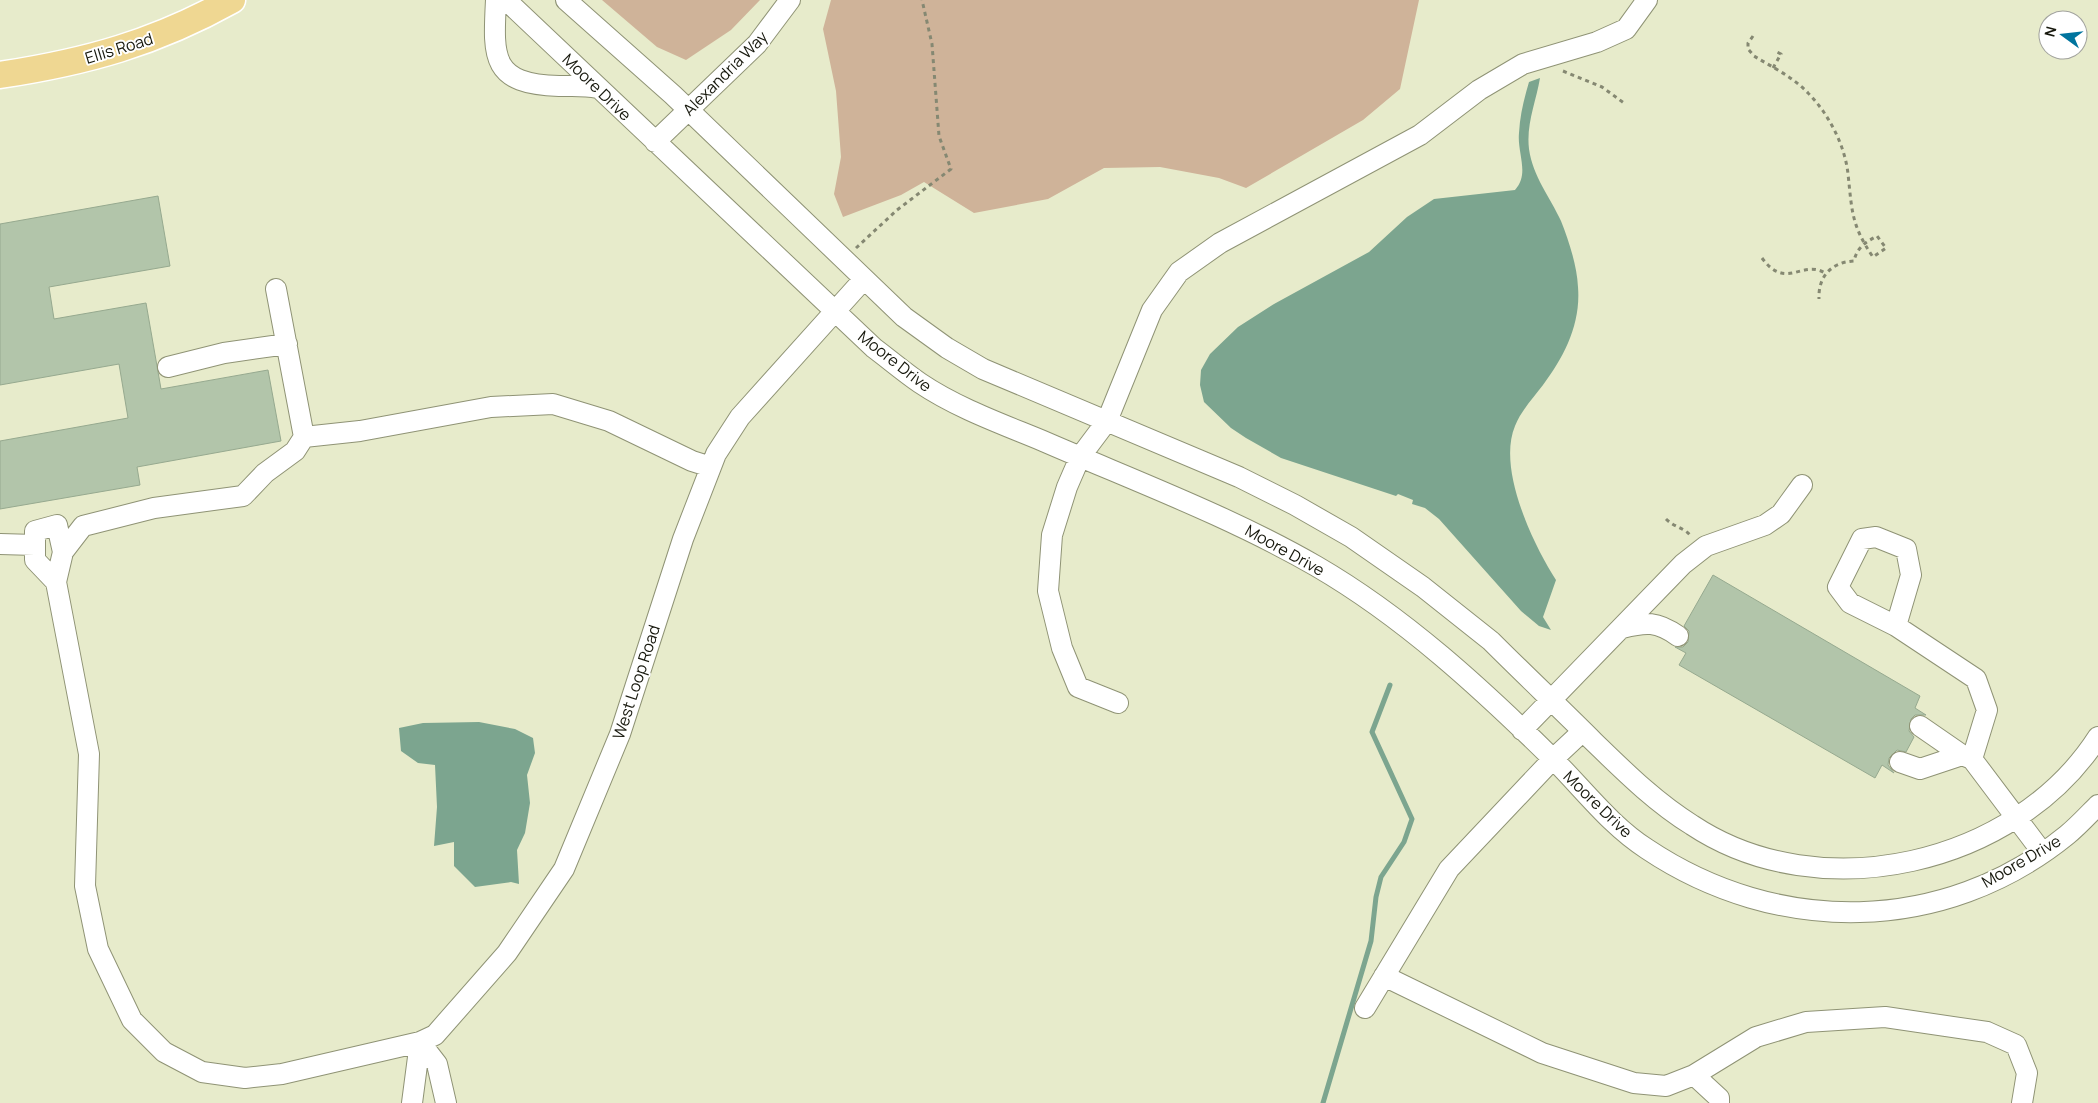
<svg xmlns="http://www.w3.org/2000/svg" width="2098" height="1103" font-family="Manrope,sans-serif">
  <rect width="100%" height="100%" fill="#e7ebcb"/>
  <path fill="#cfb399" d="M602,0H760L731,30L686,60L657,47Z
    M831,0H1419L1400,89L1363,120L1246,188L1219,178L1160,167L1104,168L1048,199L974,213L924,182L901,195L843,217L834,194L841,157L836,91L823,29Z"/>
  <path fill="#7ca58f" d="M1540,78C1536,102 1526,124 1529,149C1533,177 1550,197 1561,221C1569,241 1577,266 1578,287C1581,324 1564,357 1543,385C1533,398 1521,411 1515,426C1497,469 1533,544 1556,580L1543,617L1551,630L1539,626L1521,611L1439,519L1425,508L1412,504L1413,500L1398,494L1396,496L1281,458L1246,438L1231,428L1204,402L1200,385L1201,370L1210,354L1238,327L1274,304L1369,252L1407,217L1434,199L1515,190C1530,174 1517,153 1519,133C1520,115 1524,99 1529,82Z
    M479,722L515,729L533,738L535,753L527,775L530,803L525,833L517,850L519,884L511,882L475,887L454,866V842L434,846L437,807L435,765L418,763L401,751L399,728L423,723Z"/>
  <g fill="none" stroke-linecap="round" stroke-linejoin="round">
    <path stroke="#7ca58f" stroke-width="5" d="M1323,1103L1371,941L1376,897L1381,877L1404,842L1412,819L1372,732L1390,685"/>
  </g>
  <path fill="#b2c5aa" stroke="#96a98f" d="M158,196L170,266L49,287L54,319L146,303L161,389L268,370L281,441L137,467L140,485L0,509V441L128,418L119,364L0,385V224Z
    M1713,575L1920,696L1915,708L1926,715H1915L1911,719L1909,731L1914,737L1906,752L1897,750L1889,758L1888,765L1894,773L1882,765L1875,778L1679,665L1686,653L1675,647H1683L1688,642L1689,631L1684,626Z"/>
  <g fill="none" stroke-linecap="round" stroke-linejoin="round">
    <g stroke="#8f9375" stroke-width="22">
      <path id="minor" d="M496,0C493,58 491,84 559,86C573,86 585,85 598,88
        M506,0L874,348C890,360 904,372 920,383C957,408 1002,424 1043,441C1135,481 1229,516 1316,566C1404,617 1482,689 1554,760C1584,790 1611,826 1647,849C1777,936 1944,935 2067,835C2078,826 2088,815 2098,805
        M566,0L673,95L904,317L947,348L983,369L1239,477L1295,505L1351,537L1423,587L1491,641C1525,675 1560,708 1594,742C1625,772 1655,802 1692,825C1820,910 2016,865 2098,737
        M655,142L757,44L790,0
        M168,367L224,353L287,344
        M304,437L360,431L491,407L553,404L609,421L692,461L711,467
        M0,544L35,545
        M63,552L83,526L154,508L243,496L265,473L295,451L304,437L276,289
        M56,582L35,560V531L57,525L63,552L56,582L89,754L85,886L98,949L132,1020L164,1052L202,1072L245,1078L282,1074L420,1042L435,1035L507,953L564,869L620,734L683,539L716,454L740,417L864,279
        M1896,626L1850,603L1838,587L1862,539L1876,537L1906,549L1911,575L1896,626L1976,679L1987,710L1972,759
        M1622,628C1646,622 1657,621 1678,636
        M1118,703L1078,687L1062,648L1048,591L1052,535L1067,487L1080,457L1107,421L1152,310L1179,272L1220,243L1420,135L1479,90L1523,64L1597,42L1626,29L1647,0
        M1920,726L1962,755L1972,759L2042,852
        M1522,730L1683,564L1706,546L1765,525L1781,514L1802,485
        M1900,762L1920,769L1962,755
        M1384,976L1542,1053L1634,1083L1666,1086L1694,1075L1756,1037L1806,1022L1885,1017L1987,1032L2016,1045L2027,1073L2022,1103
        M1365,1008L1449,869L1553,759L1583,731
        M420,1042L437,1064L446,1103
        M1694,1075L1719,1098V1103
        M412,1103L420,1042"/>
    </g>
    <g stroke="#fff" stroke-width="29">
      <path id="major" d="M0,75C86,62 155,43 232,0"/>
    </g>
    <path stroke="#858872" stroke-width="3" stroke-dasharray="4 4" stroke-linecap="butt" d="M1753,36L1748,43V49L1754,56C1772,67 1793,77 1808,93C1828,113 1845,145 1848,174C1852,210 1851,225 1873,257L1886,248L1877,236C1866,242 1857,247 1854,261C1831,262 1818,277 1819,299
      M1773,68L1781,54L1777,52
      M1563,71L1602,87L1624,103
      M856,248L897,210L951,169L939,136L932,44L922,0
      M1762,258C1786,291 1802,259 1825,273
      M1666,519C1674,527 1684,528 1690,535"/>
    <use href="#minor" stroke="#fff" stroke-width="20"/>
    <use href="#major" stroke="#efd792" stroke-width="26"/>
  </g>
  <g text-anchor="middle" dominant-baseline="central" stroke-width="4" stroke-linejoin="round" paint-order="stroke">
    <g font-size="16" fill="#17180d" stroke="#fff">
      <text transform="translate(119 48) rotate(-17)">Ellis Road</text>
      <text transform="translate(725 73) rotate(-45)">Alexandria Way</text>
      <text transform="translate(597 87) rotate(44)">Moore Drive</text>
      <text transform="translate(895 361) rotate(38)">Moore Drive</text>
      <text transform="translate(1285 550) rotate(29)">Moore Drive</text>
      <text transform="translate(636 682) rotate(-72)">West Loop Road</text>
      <text transform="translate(1598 804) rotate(44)">Moore Drive</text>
      <text transform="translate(2021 861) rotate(-30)">Moore Drive</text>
    </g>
  </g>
  <g transform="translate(2063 35) rotate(285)"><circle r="24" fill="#ffffff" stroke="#a2a39e"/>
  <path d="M0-4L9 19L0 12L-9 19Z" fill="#00749e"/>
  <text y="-8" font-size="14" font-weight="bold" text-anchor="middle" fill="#17180d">N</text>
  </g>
</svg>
